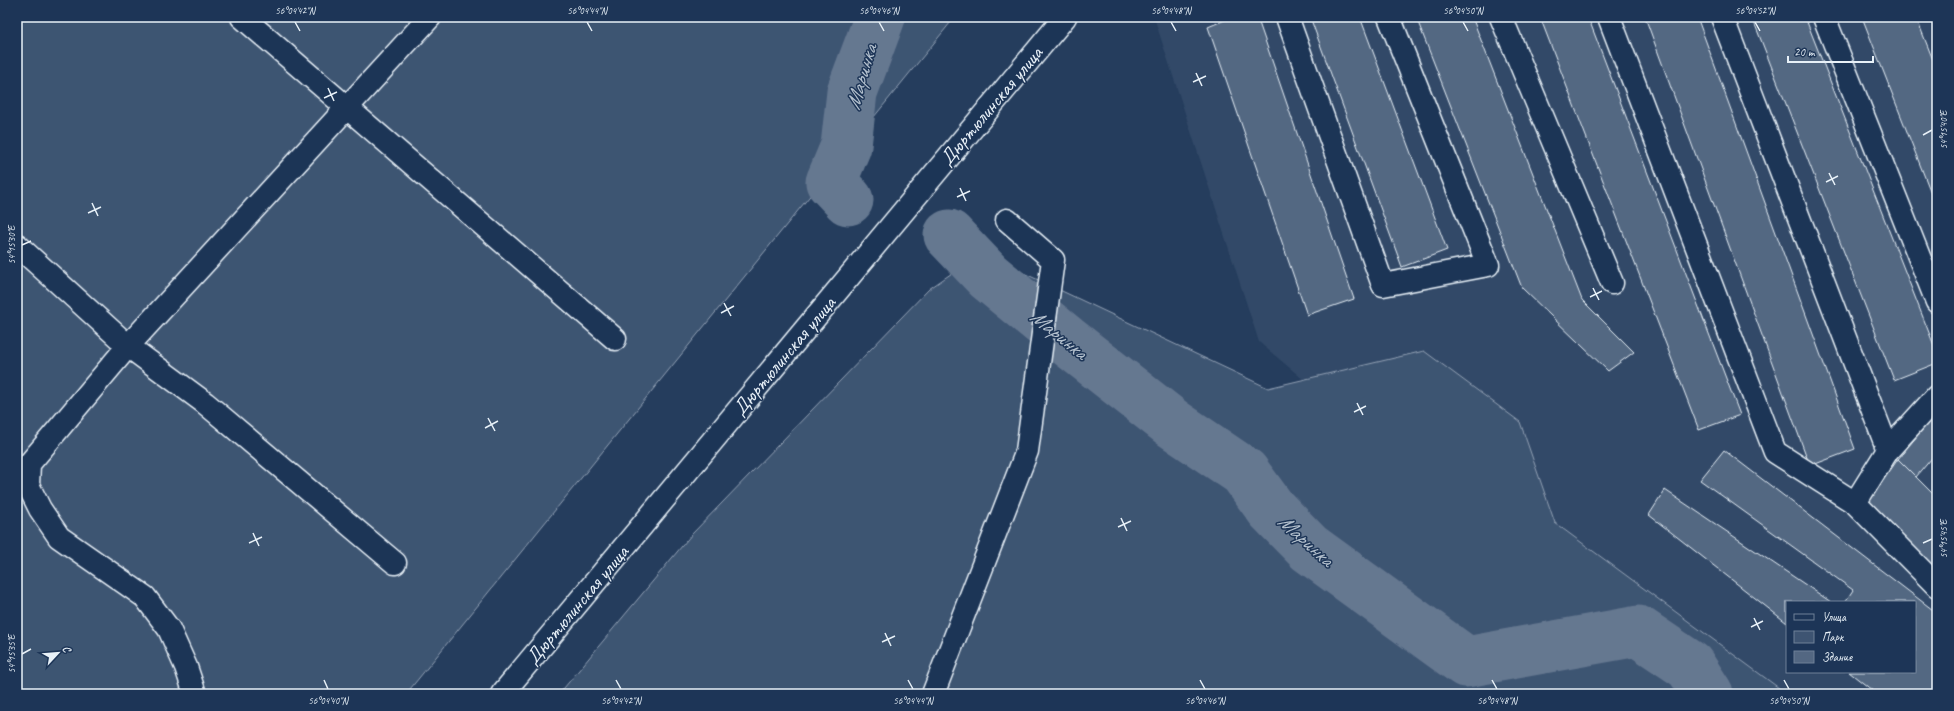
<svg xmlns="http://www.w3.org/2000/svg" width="1954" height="711" font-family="Caveat,sans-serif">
  <rect width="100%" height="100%" fill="#253d5d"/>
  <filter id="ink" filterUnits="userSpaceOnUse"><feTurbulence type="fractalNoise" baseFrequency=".025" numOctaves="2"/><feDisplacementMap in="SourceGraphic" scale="8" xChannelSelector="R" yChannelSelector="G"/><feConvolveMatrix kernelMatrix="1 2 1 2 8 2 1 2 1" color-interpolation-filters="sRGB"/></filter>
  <g filter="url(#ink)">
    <path fill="#334a68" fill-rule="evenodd" d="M1154,17H1937V694H1676L1259,342ZM1787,602H1915V672H1787Z"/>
    <path fill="#3e5472" stroke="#93a2b5" d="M17,17H955L406,694H17Z
      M981,253L1268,388L1424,351L1520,422L1555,523L1787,694H559L692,534L929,289Z"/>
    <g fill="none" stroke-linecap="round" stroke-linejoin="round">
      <path stroke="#657890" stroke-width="51" d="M848,200L831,182L846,146L852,92L880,17
        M949,235L988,276L1066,340L1172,423L1244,472L1271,509L1309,548L1466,662L1638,631L1690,666L1708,694"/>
    </g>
    <path fill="#536782" stroke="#e8f1f8" d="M1232,17H1257L1354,299L1307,315L1208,27Z
      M1310,17H1360L1447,250L1402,267Z
      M1416,17H1472L1582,300L1634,352L1608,371L1522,288Z
      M1540,17H1588L1740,415L1699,430Z
      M1645,17H1697L1855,449L1810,466Z
      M1752,17H1805L1937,353V363L1894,380Z
      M1862,17H1916L1937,70V208Z
      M1937,412V452L1916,477L1898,459Z
      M1724,450L1937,613V694H1877L1849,672H1915V602H1845L1853,590L1700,480Z
      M1898,459L1937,498V573L1863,510Z
      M1665,490L1831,602H1787V623L1649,515Z"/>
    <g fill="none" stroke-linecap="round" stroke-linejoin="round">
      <g stroke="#e8f1f8" stroke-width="25">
        <path id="minor" d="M242,17L615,339
          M1287,17L1383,285L1488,265L1389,17
          M1501,17L1612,283
          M1609,17L1775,452L1855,503L1937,586
          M1722,17L1888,450
          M1824,17L1937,302
          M17,245L128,346L205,403L395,563
          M1855,503L1888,450L1937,396
          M195,694L186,667L169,629L145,597L59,537L40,509L28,485L29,464L128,346L430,17
          M933,694L1027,451L1053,260L1007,220"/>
      </g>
      <g stroke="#e8f1f8" stroke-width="25">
        <path id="major" d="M502,694L1065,17"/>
      </g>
      <use href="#minor" stroke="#1d3557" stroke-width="22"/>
      <use href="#major" stroke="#1d3557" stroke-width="22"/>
    </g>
  </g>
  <path fill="none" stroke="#e8f1f8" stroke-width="1.5" d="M295,22L300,31M587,22L592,31M879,22L884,31M1171,22L1176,31M1463,22L1468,31M1755,22L1760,31M1196,73L1202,86M1193,82L1206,76M328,88L334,101M324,98L337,92M1923,135L1932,130M1829,173L1835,185M1826,182L1838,176M960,188L966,201M957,197L970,191M92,203L98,216M88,213L101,207M22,245L31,241M1593,288L1599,300M1590,297L1602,291M724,303L731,316M721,313L734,306M1357,403L1363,415M1354,412L1366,406M488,418L495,431M485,428L498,421M1121,518L1127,531M1118,527L1131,521M253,533L259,546M249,543L262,537M1923,543L1932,539M1754,618L1760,630M1751,627L1763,621M885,633L891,646M882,642L895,636M22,654L31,649M324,680L328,689M616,680L621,689M908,680L913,689M1200,680L1205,689M1492,680L1497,689M1784,680L1789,689"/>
  <g text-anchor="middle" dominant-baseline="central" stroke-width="3" stroke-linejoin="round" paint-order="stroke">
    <g font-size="20" fill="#e8f1f8" stroke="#1d3557">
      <text transform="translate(991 106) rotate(-50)">Дюртюлинская улица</text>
      <text transform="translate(784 356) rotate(-50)">Дюртюлинская улица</text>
      <text transform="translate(577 605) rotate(-50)">Дюртюлинская улица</text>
    </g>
    <g font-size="21" font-style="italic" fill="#b4c1ce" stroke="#1d3557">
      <text transform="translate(861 77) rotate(-74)">Маринка</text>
      <text transform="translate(1059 334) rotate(39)">Маринка</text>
      <text transform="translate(1306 540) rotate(42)">Маринка</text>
    </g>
  </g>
  <rect width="1954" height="711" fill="none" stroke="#1d3557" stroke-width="44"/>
  <rect x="1786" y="601" width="130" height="72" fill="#1d3557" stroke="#6e8097"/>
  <rect x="1794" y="614" width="20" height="6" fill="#1d3557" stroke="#6e8097"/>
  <text x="1822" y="621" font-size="12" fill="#e8f1f8">Улица</text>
  <rect x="1794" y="631" width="20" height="12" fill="#3e5472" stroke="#6e8097"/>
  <text x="1822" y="641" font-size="12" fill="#e8f1f8">Парк</text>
  <rect x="1794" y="651" width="20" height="12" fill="#536782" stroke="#6e8097"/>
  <text x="1822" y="661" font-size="12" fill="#e8f1f8">Здание</text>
  <g transform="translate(58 653) rotate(64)" stroke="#1d3557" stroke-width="3" paint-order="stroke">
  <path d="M0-3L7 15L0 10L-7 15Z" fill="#e8f1f8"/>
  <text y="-6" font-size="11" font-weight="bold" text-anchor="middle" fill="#e8f1f8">С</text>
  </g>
  <path d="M1788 56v6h85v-6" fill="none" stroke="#e8f1f8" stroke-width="2"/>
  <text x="1794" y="56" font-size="12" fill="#e8f1f8" stroke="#1d3557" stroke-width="3" paint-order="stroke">20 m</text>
  <rect x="22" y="22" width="1910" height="667" fill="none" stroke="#e8f1f8" stroke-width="1.5"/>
  <g font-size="10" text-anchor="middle" fill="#e8f1f8">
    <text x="295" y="14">56°04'42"N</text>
    <text x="587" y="14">56°04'44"N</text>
    <text x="879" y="14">56°04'46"N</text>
    <text x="1171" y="14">56°04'48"N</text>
    <text x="1463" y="14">56°04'50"N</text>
    <text x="1755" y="14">56°04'52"N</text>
    <text transform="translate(1943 130) rotate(-90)" y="4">54°15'40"E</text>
    <text transform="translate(11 245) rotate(-90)" y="4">54°15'30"E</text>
    <text transform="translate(1943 539) rotate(-90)" y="4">54°15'45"E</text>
    <text transform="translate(11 654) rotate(-90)" y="4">54°15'35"E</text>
    <text x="328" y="704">56°04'40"N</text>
    <text x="621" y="704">56°04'42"N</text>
    <text x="913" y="704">56°04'44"N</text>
    <text x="1205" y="704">56°04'46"N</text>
    <text x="1497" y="704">56°04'48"N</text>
    <text x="1789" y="704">56°04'50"N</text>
  </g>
</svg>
